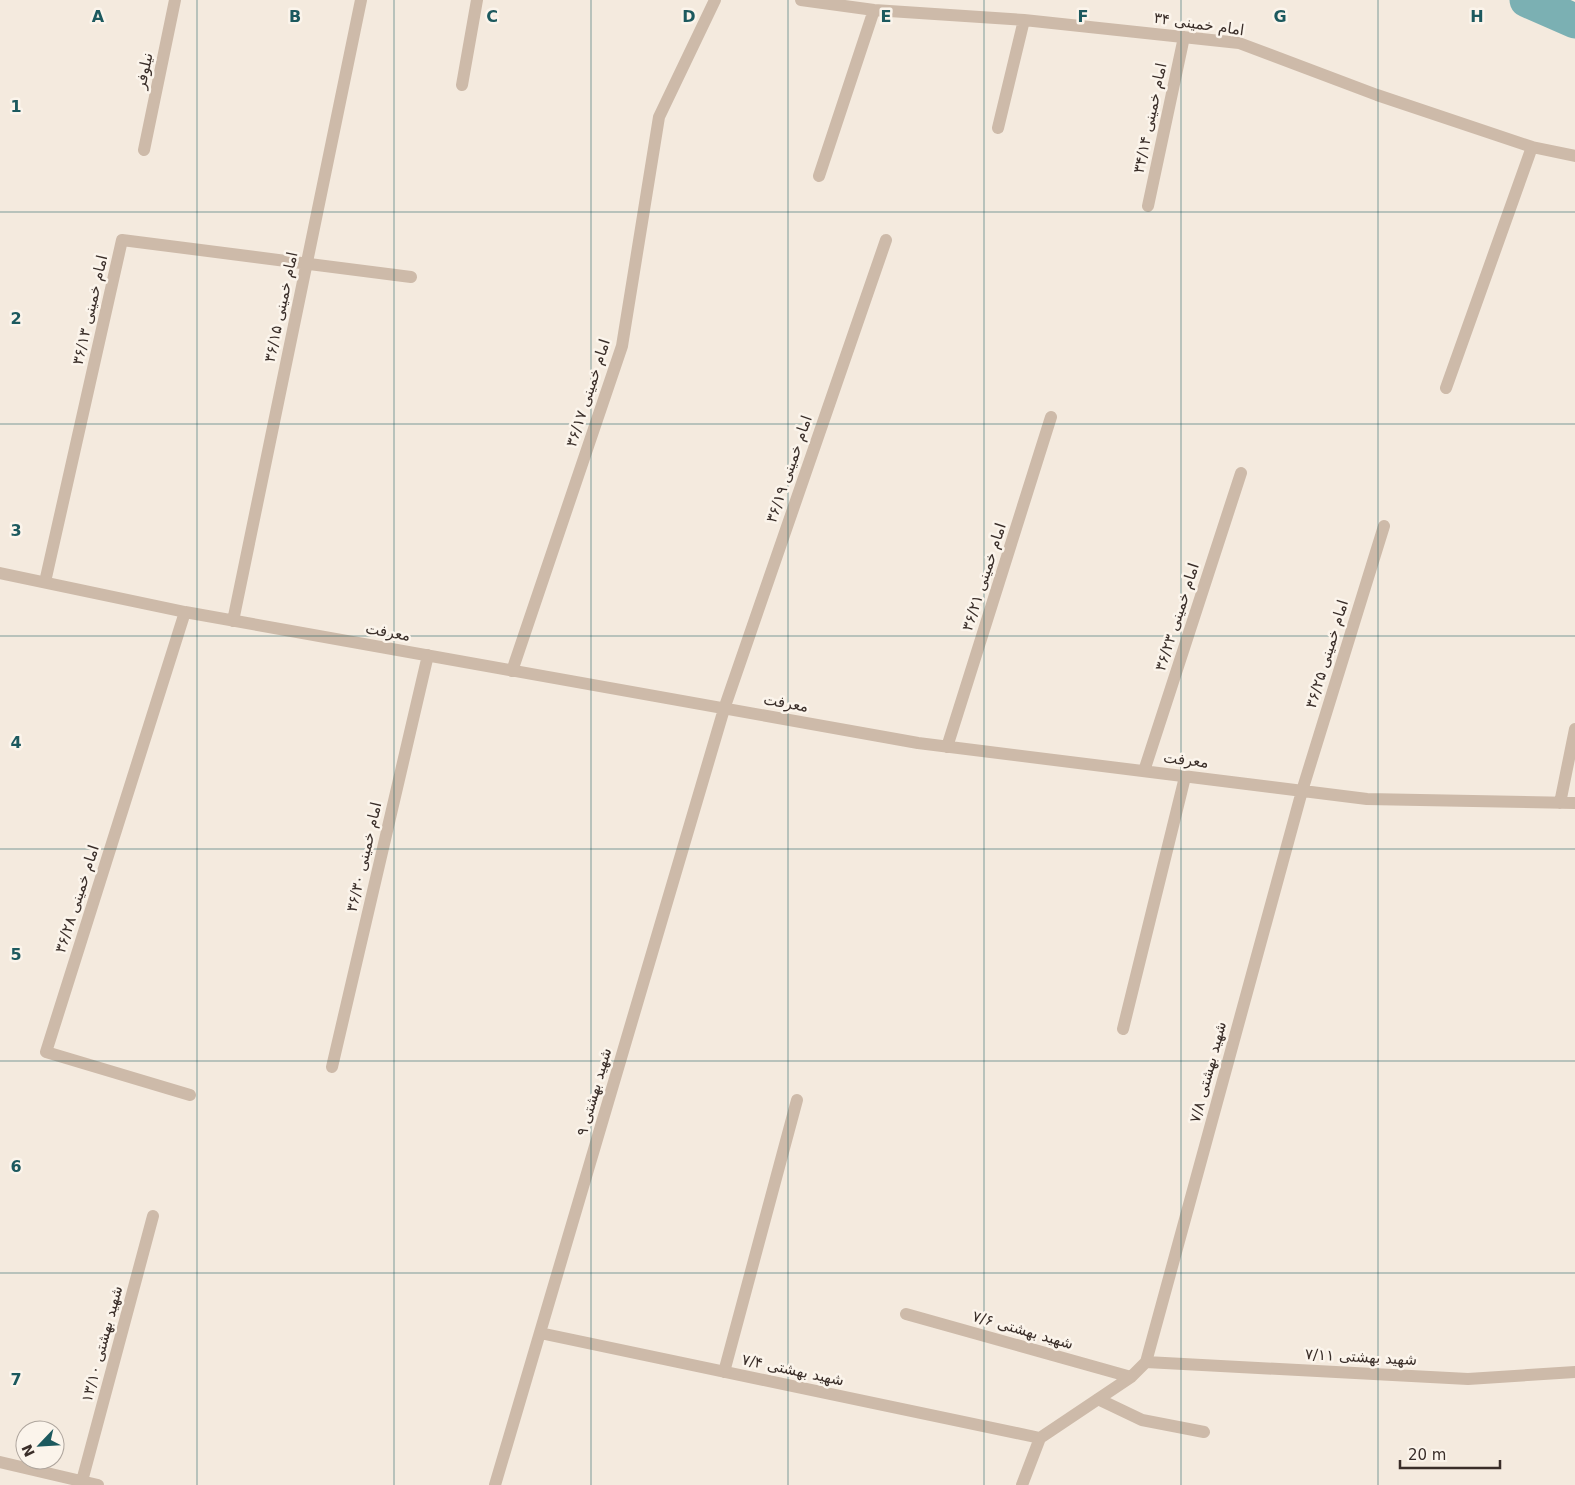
<svg xmlns="http://www.w3.org/2000/svg" width="1575" height="1485" font-family="'DejaVu Sans',Cairo,sans-serif">
  <rect width="100%" height="100%" fill="#f4eade"/>
  <g fill="none" stroke-linecap="round" stroke-linejoin="round">
    <path stroke="#7bb0b3" stroke-width="35" d="M1527,0L1575,21"/>
    <path stroke="#cdbaa9" stroke-width="12" d="M801,0L874,10L1024,20L1239,43L1377,95L1532,147L1575,156
      M462,85L477,0
      M998,128L1024,20
      M144,150L175,0
      M819,176L874,10
      M1148,206L1184,37
      M1446,388L1532,147
      M0,573L185,612L918,743L1367,799L1575,803
      M45,582L122,240L411,277
      M185,612L46,1052L190,1095
      M233,621L361,0
      M512,671L622,346L659,117L715,0
      M947,747L1051,417
      M1144,771L1241,473
      M1560,803L1575,729
      M1123,1029L1185,777
      M332,1067L428,655
      M906,1314L1131,1377
      M540,1333L1040,1438
      M1146,1362L1468,1379L1575,1372
      M724,1372L797,1100
      M1098,1399L1142,1420L1204,1432
      M0,1462L98,1485
      M82,1481L153,1216
      M495,1485L724,709L886,240
      M1022,1485L1040,1438L1131,1377L1146,1362L1302,791L1384,526"/>
  </g>
  <path fill="none" stroke="#1c595e" stroke-width="1" stroke-opacity="0.55" d="M197,0V1485M394,0V1485M591,0V1485M788,0V1485M984,0V1485M1181,0V1485M1378,0V1485M0,212H1575M0,424H1575M0,636H1575M0,849H1575M0,1061H1575M0,1273H1575"/>
  <g text-anchor="middle" dominant-baseline="central" stroke-width="5" stroke-linejoin="round" paint-order="stroke">
    <g font-size="15" fill="#3a2e29" stroke="#fbf4eb">
      <text transform="translate(1199 24) rotate(8)">امام خمینی ۳۴</text>
      <text transform="translate(144 71) rotate(-78)">نیلوفر</text>
      <text transform="translate(1150 118) rotate(-78)">امام خمینی ۳۴/۱۴</text>
      <text transform="translate(281 307) rotate(-78)">امام خمینی ۳۶/۱۵</text>
      <text transform="translate(90 310) rotate(-77)">امام خمینی ۳۶/۱۳</text>
      <text transform="translate(588 393) rotate(-72)">امام خمینی ۳۶/۱۷</text>
      <text transform="translate(789 469) rotate(-71)">امام خمینی ۳۶/۱۹</text>
      <text transform="translate(984 577) rotate(-72)">امام خمینی ۳۶/۲۱</text>
      <text transform="translate(1177 617) rotate(-72)">امام خمینی ۳۶/۲۳</text>
      <text transform="translate(388 632) rotate(10)">معرفت</text>
      <text transform="translate(1327 654) rotate(-73)">امام خمینی ۳۶/۲۵</text>
      <text transform="translate(786 703) rotate(10)">معرفت</text>
      <text transform="translate(1186 760) rotate(7)">معرفت</text>
      <text transform="translate(364 857) rotate(-77)">امام خمینی ۳۶/۳۰</text>
      <text transform="translate(77 899) rotate(-72)">امام خمینی ۳۶/۲۸</text>
      <text transform="translate(1208 1072) rotate(-75)">شهید بهشتی ۷/۸</text>
      <text transform="translate(594 1092) rotate(-74)">شهید بهشتی ۹</text>
      <text transform="translate(1023 1330) rotate(16)">شهید بهشتی ۷/۶</text>
      <text transform="translate(102 1344) rotate(-75)">شهید بهشتی ۱۳/۱۰</text>
      <text transform="translate(1361 1357) rotate(3)">شهید بهشتی ۷/۱۱</text>
      <text transform="translate(793 1370) rotate(12)">شهید بهشتی ۷/۴</text>
    </g>
  </g>
  <g font-size="16" text-anchor="middle" font-weight="bold" fill="#1c595e" stroke="#fbf4eb" stroke-width="5" stroke-linejoin="round" paint-order="stroke">
    <text x="98" y="22">A</text>
    <text x="295" y="22">B</text>
    <text x="492" y="22">C</text>
    <text x="689" y="22">D</text>
    <text x="886" y="22">E</text>
    <text x="1083" y="22">F</text>
    <text x="1280" y="22">G</text>
    <text x="1477" y="22">H</text>
    <text x="16" y="112">1</text>
    <text x="16" y="324">2</text>
    <text x="16" y="536">3</text>
    <text x="16" y="748">4</text>
    <text x="16" y="960">5</text>
    <text x="16" y="1172">6</text>
    <text x="16" y="1385">7</text>
  </g>
  <g transform="translate(40 1445) rotate(245)"><circle r="24" fill="#fbf4eb" stroke="#aea59d"/>
  <path d="M0-4L9 19L0 12L-9 19Z" fill="#1c595e"/>
  <text y="-8" font-size="14" font-weight="bold" text-anchor="middle" fill="#3a2e29">N</text>
  </g>
  <path d="M1400 1460v8h100v-8" fill="none" stroke="#3a2e29" stroke-width="2.5"/>
  <text x="1408" y="1460" font-size="15" fill="#3a2e29" stroke="#fbf4eb" stroke-width="4" paint-order="stroke">20 m</text>
</svg>
